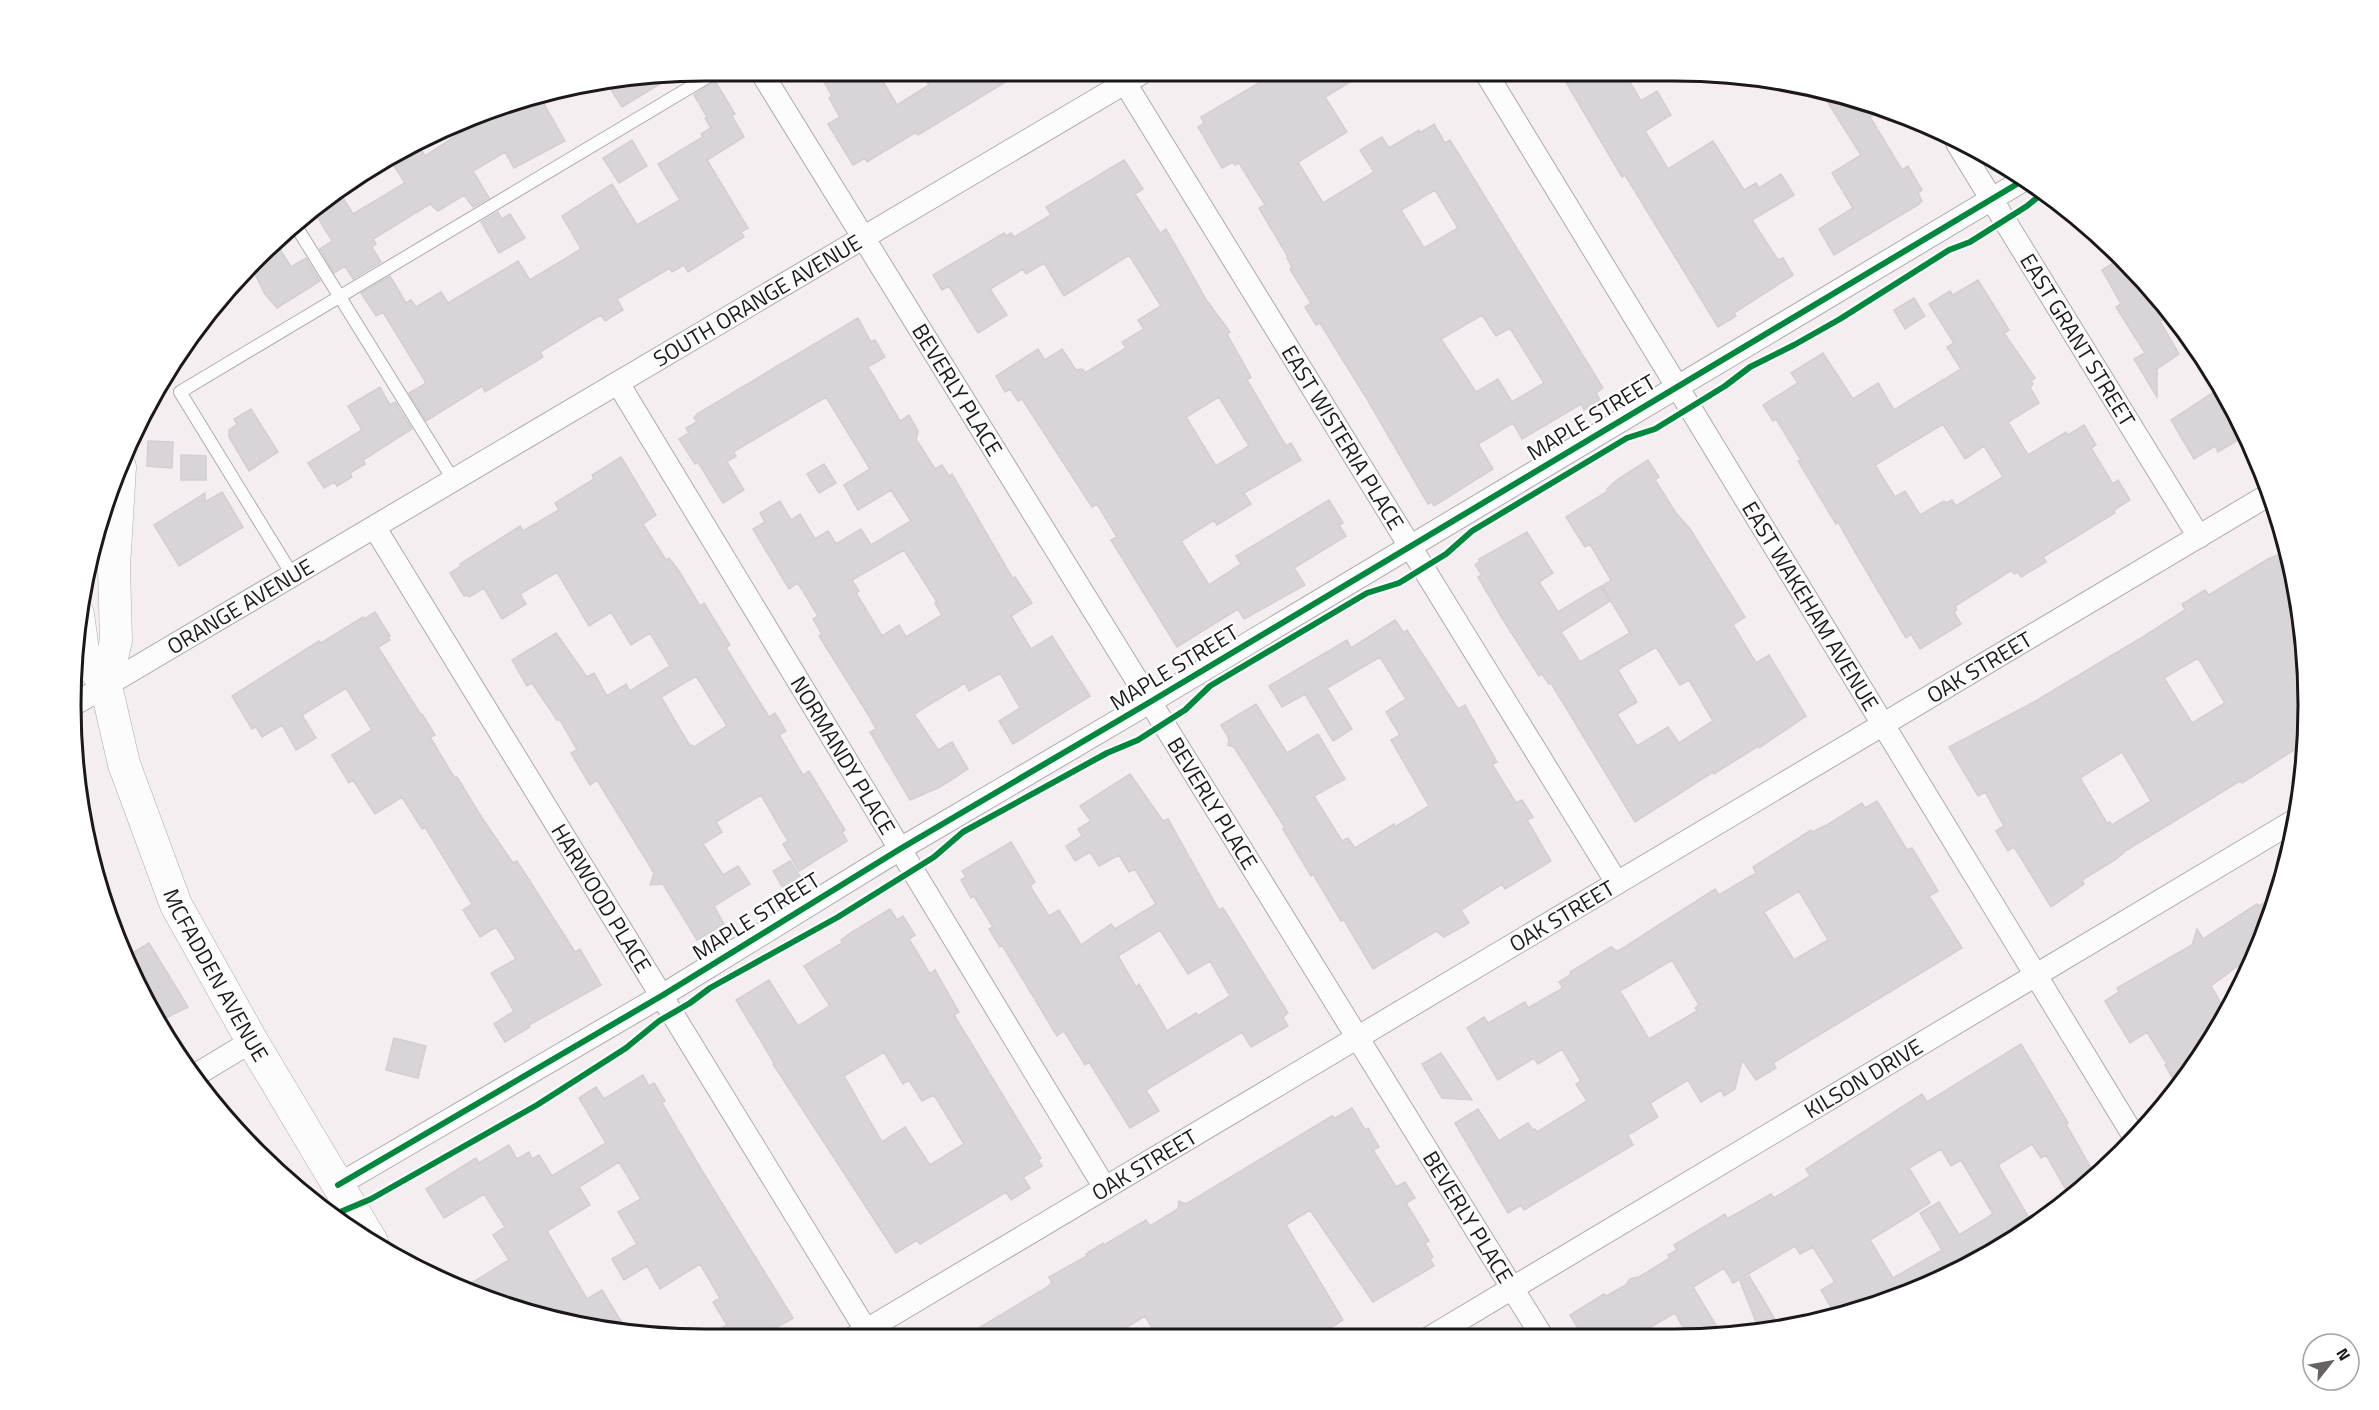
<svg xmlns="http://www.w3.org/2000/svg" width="2379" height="1410" font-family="'Titillium Web',sans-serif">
  <rect width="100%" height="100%" fill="#f4eef1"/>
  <path fill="#d9d4d7" stroke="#d2ced1" stroke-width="1.5" fill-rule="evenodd" d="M1560,72H1624L1641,101L1657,91L1671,115L1645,131L1668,169L1713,141L1744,190L1756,183L1759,188L1781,174L1794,195L1752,220L1778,260L1783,258L1793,275L1734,313L1736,316L1718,327L1625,175L1622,177Z
    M1365,73L1325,97L1347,132L1298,162L1323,203L1374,172L1360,150L1382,137L1389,148L1419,130L1420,133L1434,124L1445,143L1450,140L1603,388L1596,393L1600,400L1584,410L1581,404L1522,439L1513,423L1478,444L1493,469L1434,506L1432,502L1428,504L1367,399L1320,323L1316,325L1305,307L1311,303L1290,269L1292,267L1287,258L1288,257L1259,208L1265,205L1239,163L1235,165L1233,162L1222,168L1198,127L1204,123L1201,117L1274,74ZM1435,190L1458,228L1424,248L1401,210ZM1482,315L1496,336L1510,328L1544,383L1512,402L1498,379L1476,392L1441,339Z
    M820,75H879L897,105L929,85L923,75H1017L918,135L916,132L867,162L865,158L853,165L828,124L840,117L829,98L832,96Z
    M622,76H673L622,107L605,80Z
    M715,81L735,114L732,116L744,137L707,160L748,228L741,232L744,237L688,272L684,265L672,272L670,268L617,299L623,310L605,321L601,315L592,320L540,352L543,357L485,392L482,386L426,421L409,393L425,384V381L383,312L376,316L361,293L390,276L406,303L411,300L416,307L441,292L448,303L518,261L530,280L581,249L562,216L612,184L637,225L680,200L658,164L703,137L701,134L711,128L705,118L707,117L694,95Z
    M1822,93L1878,104L1885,108L1870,117L1902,170L1908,166L1922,190L1918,193L1922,201L1918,205L1834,255L1819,229L1853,208L1832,173L1861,155Z
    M539,95L565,141L514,168L505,152L473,171L489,198L473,207L464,195L438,211L430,204L373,239L376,244L372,247L381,262L353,279L345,266L334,273L320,249L332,241L314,211L313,206L319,201L338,190L353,214L405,183L389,158L416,141L425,156L484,118L481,112L501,104Z
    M632,140L647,166L619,183L603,158Z
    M1124,160L1143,189L1135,194L1160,233L1166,229L1207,301L1230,332L1227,334L1251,377L1247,380L1286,446L1291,443L1301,460L1244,493L1251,504L1217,525L1214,520L1181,541L1209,585L1241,564L1236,556L1329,500L1343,523L1339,525L1346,536L1294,568L1305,585L1244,619L1238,609L1177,647L1111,540L1117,537L1097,504L1092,507L1022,399L1018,401L1010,389L1005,392L996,376L1038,349L1045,360L1062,349L1076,370L1083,369L1085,373L1126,348L1122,342L1144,329L1138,320L1161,306L1129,255L1064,296L1044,263L1026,274L1023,269L990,289L1007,315L978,333L949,286L942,290L933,275L1004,233L1006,236L1011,233L1014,237L1051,215L1046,207ZM1219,397L1249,446L1216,466L1186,417Z
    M498,212L502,219L510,214L525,238L499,253L481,222Z
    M278,246L291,267L306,258L320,281L277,308L265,294L250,264Z
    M2123,257L2171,315L2160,321L2179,354L2157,369V397L2134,359L2145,353L2116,307L2121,304L2102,270Z
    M1978,280L2009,330L2004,333L2035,378L2031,381L2033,384L2030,387L2039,403L2008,422L2028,455L2066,432L2068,435L2084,425L2096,445L2091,448L2113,484L2118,480L2130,500L2114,510L2115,513L2043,557L2046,562L2021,577L2018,572L2014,574L2012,570L1955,606L1957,610L1954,612L1961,624L1920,649L1911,634L1906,638L1854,550L1838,522L1836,524L1798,461L1801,460L1776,419L1773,421L1763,405L1798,383L1791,373L1823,353L1853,399L1878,383L1894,410L1961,369L1947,347L1954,343L1929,304L1950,291L1953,295ZM1943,424L1965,459L1984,446L2003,477L1956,506L1952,500L1946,503L1944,501L1920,515L1905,491L1895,497L1875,465Z
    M1914,298L1925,316L1905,329L1894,310Z
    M858,318L871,342L875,340L885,357L868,367L900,421L909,415L918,431L916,439L935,469L942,465L949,476L952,474L1013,579L1015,577L1032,603L1011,616L1031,649L1052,636L1090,696L1013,744L999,721L1020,708L1000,673L969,691L965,683L914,714L938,750L952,742L968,769L940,787L910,800L870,732L876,729L869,716L819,636L822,634L813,619L818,616L798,583L789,589L753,529L765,522L760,513L780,501L791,520L800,514L815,539L828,531L836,544L861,529L871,545L911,521L891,490L858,510L844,485L870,469L826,397L733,452L736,456L727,462L744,490L723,503L698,462L695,464L679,439L689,433L686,428L697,422L694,418L697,414ZM904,550L937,602L935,603L942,615L906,637L899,625L882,636L856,593L859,591L852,580Z
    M380,387L390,405L395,402L412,429L363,460L365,464L350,473L352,477L337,486L334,482L324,488L308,463L362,430L348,406Z
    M2220,388L2246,435L2218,452L2215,446L2194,459L2171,420Z
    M251,409L278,452L249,471L229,437V430L237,424L234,419Z
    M148,441L173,442L172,468L147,466Z
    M181,455L206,456V480H181Z
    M621,457L656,515L643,524L666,560L669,558L679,571L700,606L704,603L730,645L726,648L769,717L775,713L786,731L779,735L803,775L809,771L845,830L842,832L847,841L799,871L783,844L788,841L761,795L716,822L722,832L703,844L723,875L738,866L750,884L714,906L724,924L697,940L663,884L650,885L654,873L634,840L597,780L590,785L571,753L577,750L560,720H557L532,683L527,686L512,660L556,633L587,677L594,673L607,696L626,684L630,691L670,666L650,633L631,645L611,612L589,626L557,572L520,594L526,604L502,619L484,588L469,597L467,595L464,596L450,573L461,566L460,564L520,526L523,531L559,510L555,503L594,479L592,475ZM696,676L727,726L694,747L692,745L690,746L661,697Z
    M1648,460L1659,477L1655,480L1676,513L1690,529L1745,617L1733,625L1756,663L1769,655L1806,716L1759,748L1758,746L1714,774L1713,772L1635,822L1551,683L1549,684L1542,674L1539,676L1502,618L1478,577L1482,575L1475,565L1480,561L1479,559L1527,532L1553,573L1539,582L1558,612L1601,586L1610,601L1561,632L1580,662L1630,633L1602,586L1611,580L1590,544L1585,547L1566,517L1608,491L1607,489L1618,479ZM1656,647L1680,685L1689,680L1713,721L1679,743L1668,727L1637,746L1617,714L1637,702L1619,672V669Z
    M824,464L836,483L819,493L807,474Z
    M222,492L243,527L179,566L154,525L205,493V502Z
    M2287,551L2296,581L2308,705L2305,743L2242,783L2240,781L2127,850L2115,860L2082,880L2084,884L2051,907L2014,847L2008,851L1996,831L2004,826L1985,792L1978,796L1949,747L2034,702L2146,635L2185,610L2182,604L2205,590L2209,595L2268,559ZM2198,658L2225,703L2192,723L2164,678ZM2122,752L2151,801L2112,825L2110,822L2107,823L2080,778Z
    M375,612L390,636L388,637L390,640L378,647L421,715L422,714L435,735L430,737L454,777H457L482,818L513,863L517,861L575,952L580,949L601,985L529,1025L530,1027L505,1042L494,1024L514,1011L491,973L516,959L496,927L480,937L463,910L472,904L425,827L422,829L402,797L375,814L353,780L349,783L332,755L372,730L346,688L302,715L316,738L296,750L282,725L262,737L256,727L252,729L232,696L319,641L321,643L363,617L364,619Z
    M1395,620L1404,633L1407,630L1458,709L1465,705L1497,762L1492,764L1516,803L1522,800L1533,817L1527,820L1551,861L1505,889L1502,884L1461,910L1469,923L1444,937L1436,931L1373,969L1344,920L1341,921L1313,874L1311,876L1283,829L1285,828L1234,747L1228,745L1229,739L1221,725L1256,704L1287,753L1318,734L1345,779L1314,796L1342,841L1348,838L1355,848L1394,824L1395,827L1429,806L1391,740L1400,735L1386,712L1406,699L1380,657L1327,688L1352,729L1333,741L1305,694L1282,707L1269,686L1347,640L1351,648Z
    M1130,774L1163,821L1168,819L1219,910L1223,908L1288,1013L1283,1017L1288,1026L1251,1047L1242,1032L1146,1090L1159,1111L1130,1128L1089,1062L1085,1065L1064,1031L1057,1036L1002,945L1000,947L989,929L993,927L974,896L971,898L961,880L966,877L962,871L1011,842L1035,882L1030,886L1049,916L1059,910L1081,945L1111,924L1115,929L1156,904L1135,869L1129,872L1119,855L1099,866L1090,852L1075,861L1066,846L1082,836L1078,829L1091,821L1080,806ZM1160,930L1188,974L1210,961L1230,996L1198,1016L1196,1013L1167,1031L1139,984L1136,987L1118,956Z
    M1877,801L1907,850L1912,848L1938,891L1929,896L1962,948L1773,1063L1776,1068L1756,1080L1742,1060L1735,1089L1724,1096L1721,1090L1701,1102L1688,1080L1650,1103L1658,1117L1628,1135L1633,1145L1524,1210L1521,1205L1508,1213L1455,1123L1478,1109L1499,1141L1528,1123L1533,1130L1535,1129L1537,1132L1587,1101L1576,1084L1581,1081L1562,1049L1538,1064L1534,1058L1498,1080L1467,1028L1484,1017L1488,1023L1525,1002L1528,1008L1563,988L1559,982L1571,974L1570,972L1611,947L1617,951L1620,950L1715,889L1719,895L1756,873L1753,867L1811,830L1812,832L1827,825L1862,803L1865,808ZM1799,891L1828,940L1794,960L1764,912ZM1672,960L1699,1005L1695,1008L1697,1011L1649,1039L1620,991Z
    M790,861L801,878L783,888L773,871Z
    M2276,896L2258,951L2211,986L2226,1012L2202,1057L2187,1075L2175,1082L2165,1065L2167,1064L2147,1032L2130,1043L2105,1001L2119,992L2117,988L2192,945L2197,929L2203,939L2257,904L2259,906Z
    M890,909L897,920L903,916L915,935L909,939L930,974L935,970L948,993L959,1012L954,1015L1041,1158L1038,1160L1042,1166L1023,1177L1030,1188L1011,1200L1006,1192L920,1244L917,1240L896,1253L773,1064L774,1063L767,1051L736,1000L769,980L798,1026L830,1006L804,966L842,943L841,940L854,931ZM884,1052L903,1084L909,1080L922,1101L934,1095L964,1144L930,1165L905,1127L882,1142L844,1076Z
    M149,943L188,1007L156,1023L124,958Z
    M394,1038L426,1046L418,1078L386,1070Z
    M2021,1044L2068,1123L2066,1124L2095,1175L2069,1195L2046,1155L2041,1158L2032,1144L1998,1165L2032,1223L1992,1254L1878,1306L1835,1314L1821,1290L1835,1282L1813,1247L1800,1254L1795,1246L1733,1283L1724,1268L1693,1287L1723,1337L1689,1338L1675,1313L1631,1338H1584L1570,1315L1604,1294L1606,1296L1626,1285L1630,1279L1639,1277L1670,1258L1668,1255L1677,1250L1674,1245L1725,1214L1727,1219L1771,1194L1774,1198L1810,1176L1806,1169L1922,1094L1927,1102ZM1941,1149L1951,1166L1961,1160L1993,1214L1959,1235L1939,1202L1920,1213L1942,1250L1893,1278L1870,1240L1930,1203L1909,1168Z
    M1441,1053L1472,1100L1442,1098L1422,1064Z
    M643,1075L649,1086L654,1083L665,1101L662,1103L704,1174L793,1318L759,1338H705L727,1325L713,1302L720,1298L700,1264L660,1289L647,1266L624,1280L612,1259L637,1244L618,1212L641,1199L619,1162L579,1187L590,1205L547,1231L587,1299L602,1290L627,1331L501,1306L481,1296L473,1282L509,1260L493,1235L505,1227L484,1194L444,1218L426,1189L476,1158L479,1163L509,1145L517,1159L529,1152L532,1159L539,1155L552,1176L606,1143L579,1098L596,1087L604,1099Z
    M1352,1108L1365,1130L1368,1128L1379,1147L1373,1150L1396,1187L1405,1182L1415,1198L1406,1203L1429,1241L1425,1243L1433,1257L1430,1259L1434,1266L1373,1302L1310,1210L1286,1225L1343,1320L1324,1332L1322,1330L1313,1335L1310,1330L1297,1338H1158L1145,1316L1109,1338H962L1044,1289L1052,1283L1049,1277L1087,1256L1086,1254L1103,1243L1104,1245L1146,1220L1150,1226L1178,1209L1179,1201L1186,1204L1332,1116L1335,1118Z
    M1749,1276L1779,1326L1759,1330L1740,1281Z"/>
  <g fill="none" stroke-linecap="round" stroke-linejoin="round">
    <g stroke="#afaaad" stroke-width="14">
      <path id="lane" d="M294,223L454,481
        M293,576L180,392L709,76"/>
    </g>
    <g stroke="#afaaad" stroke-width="24">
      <g id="street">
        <path id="s1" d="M1486,73L2135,1138"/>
        <path id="s2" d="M763,75L1543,1338"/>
        <path id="s3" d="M1125,83L1617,883"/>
        <path id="s4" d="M1957,143L2199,537"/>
        <path id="s5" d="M618,383L1105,1188"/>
        <path id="s6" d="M375,528L866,1330"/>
        <path id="s7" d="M73,705L1140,74"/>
        <path d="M194,1076L252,1041"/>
        <path d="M338,1185L663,995L900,849L1150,702L2027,178"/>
        <path id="s8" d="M853,1338L2270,494"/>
        <path id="s9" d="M1429,1338L2297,819"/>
      </g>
    </g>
    <g stroke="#afaaad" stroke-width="33">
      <g id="secondary">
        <path id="s10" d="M78,614L83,651L106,686L124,764L176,905L252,1041L372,1242"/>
        <path d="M106,686L116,640L114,567L120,467"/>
      </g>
    </g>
    <use href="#lane" stroke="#fdfcfd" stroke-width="12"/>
    <use href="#street" stroke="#fdfcfd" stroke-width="22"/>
    <use href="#secondary" stroke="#fdfcfd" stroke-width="32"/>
    <g stroke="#fff" stroke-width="10">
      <path id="cycleway" d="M338,1185L663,995L900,849L1150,702L2027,178
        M333,1215L371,1199L537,1105L626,1048L659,1021L690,1003L710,988L838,917L934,857L963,832L1107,753L1138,740L1185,710L1210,686L1367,593L1399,583L1446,554L1472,531L1627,438L1655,429L1725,386L1750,367L1794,345L1840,319L1949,250L1970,242L2027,206L2044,192"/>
    </g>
    <use href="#cycleway" stroke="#00873e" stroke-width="6"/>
  </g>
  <g text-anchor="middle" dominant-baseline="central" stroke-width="5" stroke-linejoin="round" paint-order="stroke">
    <g font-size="22" fill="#1b171a" stroke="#fff">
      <text stroke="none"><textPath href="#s7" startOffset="795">SOUTH ORANGE AVENUE</textPath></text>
      <text stroke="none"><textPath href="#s4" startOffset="231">EAST GRANT STREET</textPath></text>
      <text stroke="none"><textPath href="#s2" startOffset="370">BEVERLY PLACE</textPath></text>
      <text transform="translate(1591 417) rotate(-31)">MAPLE STREET</text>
      <text stroke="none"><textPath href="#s3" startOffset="416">EAST WISTERIA PLACE</textPath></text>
      <text stroke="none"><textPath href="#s1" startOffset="624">EAST WAKEHAM AVENUE</textPath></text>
      <text stroke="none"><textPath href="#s7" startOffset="194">ORANGE AVENUE</textPath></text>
      <text transform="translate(1174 667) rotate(-31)">MAPLE STREET</text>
      <text stroke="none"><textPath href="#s8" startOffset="1311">OAK STREET</textPath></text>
      <text stroke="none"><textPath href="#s5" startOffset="435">NORMANDY PLACE</textPath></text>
      <text stroke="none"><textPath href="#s2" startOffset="856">BEVERLY PLACE</textPath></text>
      <text stroke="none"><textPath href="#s6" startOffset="434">HARWOOD PLACE</textPath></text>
      <text transform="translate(756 916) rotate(-32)">MAPLE STREET</text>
      <text stroke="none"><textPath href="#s8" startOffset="825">OAK STREET</textPath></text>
      <text stroke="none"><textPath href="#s10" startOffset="390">MCFADDEN AVENUE</textPath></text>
      <text stroke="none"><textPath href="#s9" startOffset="506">KILSON DRIVE</textPath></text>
      <text stroke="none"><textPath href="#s8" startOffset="339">OAK STREET</textPath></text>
      <text stroke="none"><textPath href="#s2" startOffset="1342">BEVERLY PLACE</textPath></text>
    </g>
  </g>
  <path d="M0 0H2379V1410H0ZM705 81H1674A624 624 0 0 1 2298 705V705A624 624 0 0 1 1674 1329H705A624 624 0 0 1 81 705V705A624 624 0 0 1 705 81Z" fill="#fff" fill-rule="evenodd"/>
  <path fill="none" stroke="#1b171a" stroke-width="3" d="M705 81H1674A624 624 0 0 1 2298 705V705A624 624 0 0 1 1674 1329H705A624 624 0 0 1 81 705V705A624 624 0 0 1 705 81Z"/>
  <g transform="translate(2331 1362) rotate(59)"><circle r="28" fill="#ffffff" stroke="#a4a2a3" stroke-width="1.5"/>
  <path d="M0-4.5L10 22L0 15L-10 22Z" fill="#676265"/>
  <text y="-9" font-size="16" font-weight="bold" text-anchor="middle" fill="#1b171a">N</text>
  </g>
</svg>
